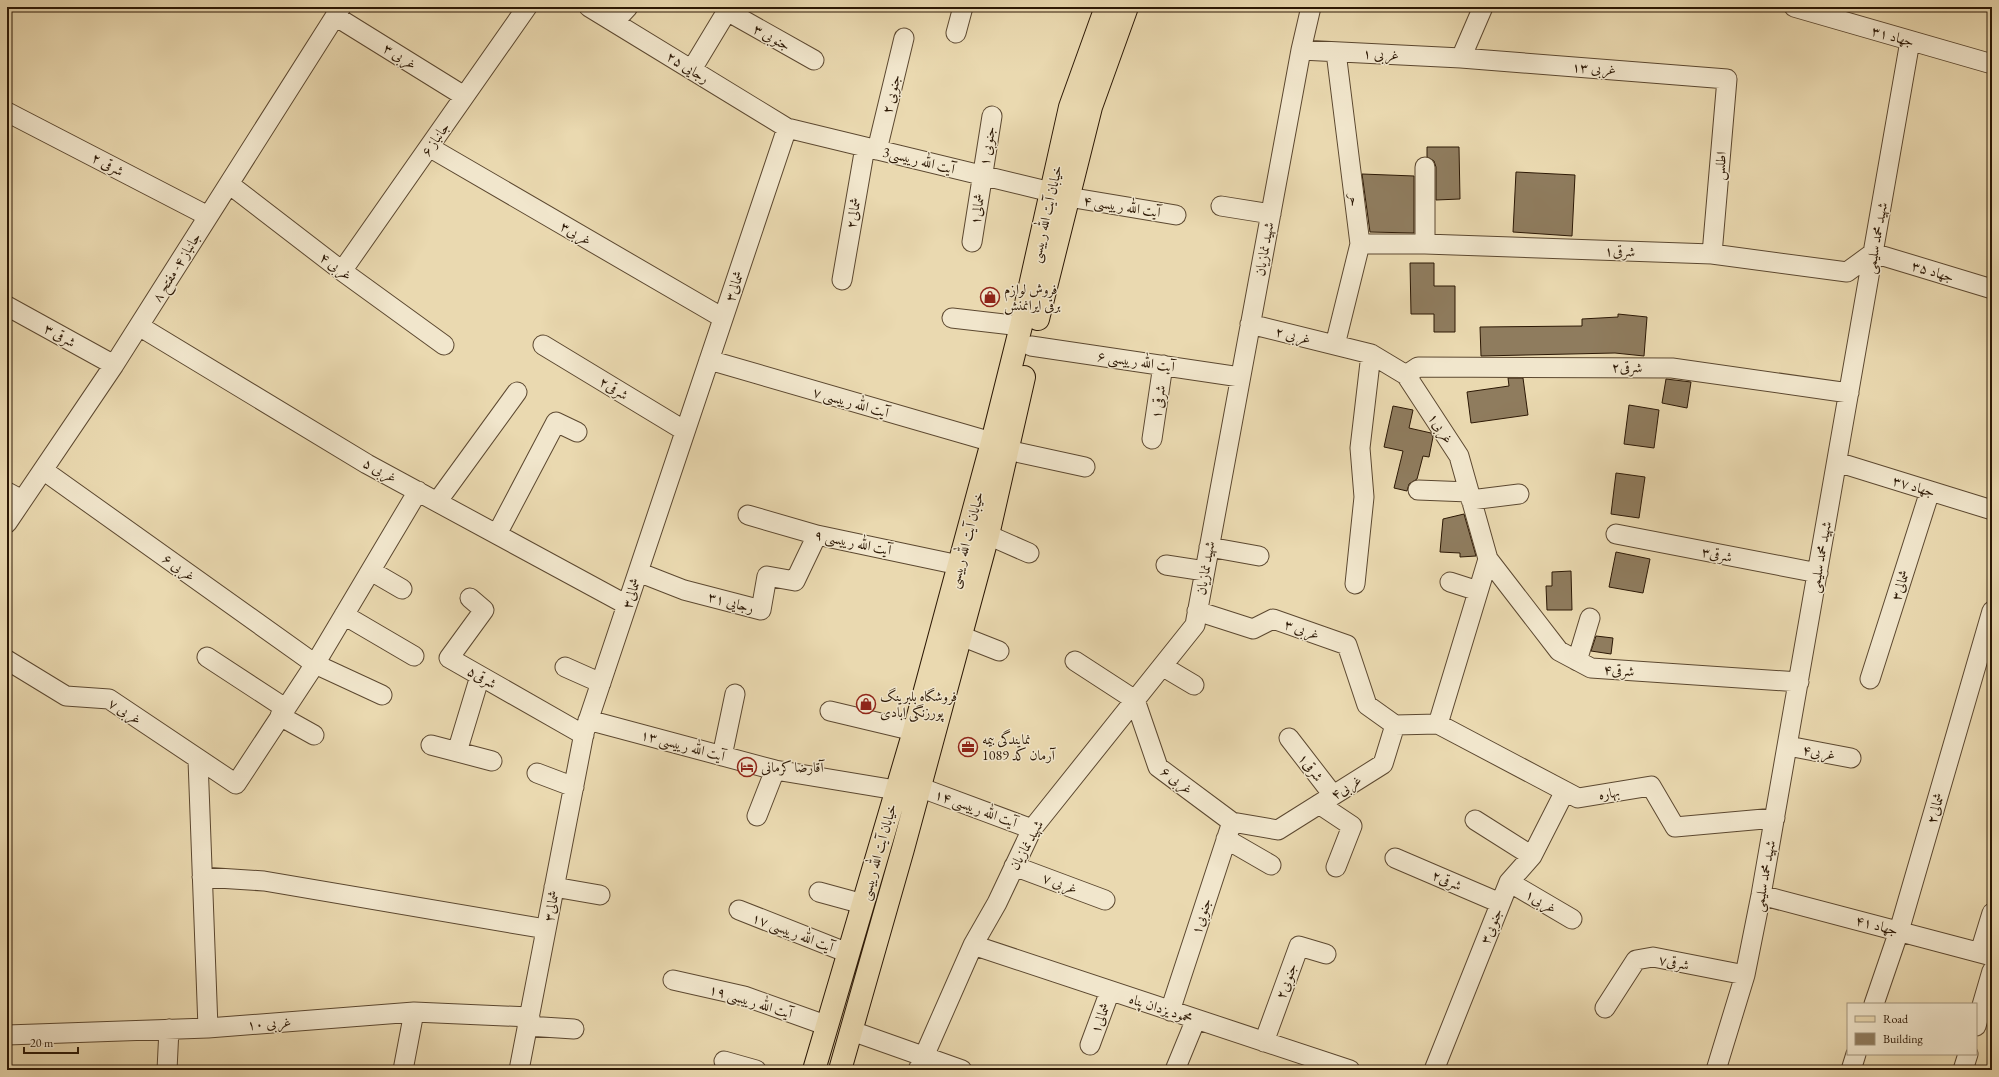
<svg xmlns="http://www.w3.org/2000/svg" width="1999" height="1077" font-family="'EB Garamond',Amiri,serif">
  <rect width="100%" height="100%" fill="#ead9b0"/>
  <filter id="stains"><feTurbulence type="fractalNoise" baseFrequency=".005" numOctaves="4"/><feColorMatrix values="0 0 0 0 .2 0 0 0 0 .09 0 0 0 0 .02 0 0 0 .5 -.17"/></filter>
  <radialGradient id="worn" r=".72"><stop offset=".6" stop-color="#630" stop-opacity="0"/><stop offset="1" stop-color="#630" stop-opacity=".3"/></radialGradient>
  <path fill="#8f7c5e" stroke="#2c1805" d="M1427,147H1459L1460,199L1436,200V167L1434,161L1427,157Z
    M1516,172L1575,175L1572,236L1513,232Z
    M1362,174L1414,176V233L1370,232Z
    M1410,263H1434V286H1455V332H1434V314H1411Z
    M1618,314L1647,317L1644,356L1615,353L1481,356L1480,327L1582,326V319L1618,317Z
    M1508,378H1523L1528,415L1471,423L1467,392L1509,386Z
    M1666,379L1691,382L1687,408L1662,403Z
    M1629,405L1659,410L1654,448L1624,444Z
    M1393,406L1413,410L1409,428L1431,433L1433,437L1429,457L1423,456L1417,479L1409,484L1407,491L1394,488L1403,451L1384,447Z
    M1616,473L1645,477L1639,518L1611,514Z
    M1464,514L1476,556L1460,557V553L1440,552L1443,519Z
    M1616,552L1650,559L1643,593L1609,587Z
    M1571,571L1572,610H1547L1546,586H1552V572Z
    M1596,636L1613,638L1611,654L1591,651Z"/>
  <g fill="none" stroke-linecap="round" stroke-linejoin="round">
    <g stroke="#5c4830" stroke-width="21">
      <path id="minor" d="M589,7L787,128L1051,192
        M1794,7L1992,64
        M335,16L464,96
        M615,21L628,7
        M956,33L963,7
        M1301,50L1461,58L1727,79L1712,254
        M1461,58L1483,7
        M692,69L727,11L814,60
        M7,112L208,216
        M429,147L723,318
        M877,150L904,38
        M229,184L342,271L444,345
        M1068,197L1176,215
        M1221,206L1271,214
        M972,242L992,116
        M1360,244H1425L1712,254L1847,272L1873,253L1992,289
        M1425,244V167
        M342,271L527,7
        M842,280L865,147
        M7,306L114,365
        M952,318L1021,326
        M1250,324L1371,354L1406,375L1459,456L1488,559L1559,651L1591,668L1799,682
        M139,326L367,464L627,605
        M543,345L685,431
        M1335,345L1360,244L1336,52
        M1031,346L1240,377
        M709,360L992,442
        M1406,375L1418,367L1672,368L1849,393
        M1152,439L1163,365
        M1007,450L1085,467
        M1837,462L1992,510
        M43,470L315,664L382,695
        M1418,490L1469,492
        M7,492L22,500
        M1471,500L1519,494
        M437,502L517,392
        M748,515L817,535L959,565
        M7,523L114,365L341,7
        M497,534L556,422L577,432
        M1616,534L1818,573
        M988,535L1029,553
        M1209,547L1259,556
        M1166,565L1205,571
        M371,571L402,589
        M638,572L684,590L761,610L767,576L795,581L817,535
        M1450,582L1478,591
        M1355,584L1364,497L1360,448L1371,354
        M470,598L484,610L449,658L584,735
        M1197,611L1253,629L1273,619L1347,645L1367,705L1395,725
        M344,615L414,656
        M961,636L999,651
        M207,657L285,708
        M7,660L66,696L109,699L236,784L315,664L418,491
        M1075,661L1135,700L1158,767L1232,822L1278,830L1383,764L1395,725L1438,724L1578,798L1651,786L1675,827L1775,818
        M1577,661L1590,618
        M1162,666L1194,685
        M565,667L601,683
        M1870,679L1930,491
        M830,711L914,731
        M280,716L314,735
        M588,720L775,770L896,790
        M1438,724L1488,559
        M1289,738L1333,795
        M431,745L492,761
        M1788,746L1851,758
        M457,752L480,676
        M722,756L735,694
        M198,760L208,1028
        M537,773L574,787
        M919,787L1032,829
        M1319,804L1352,826L1336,867
        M757,816L775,770
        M1475,820L1532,856
        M1226,839L1271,865
        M1395,858L1500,903
        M1014,866L1105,900
        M202,877L264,881L546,929
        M1509,882L1572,919
        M554,887L600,895
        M819,892L863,904
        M1761,895L1992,956
        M739,910L848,953
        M973,945L1350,1070
        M1980,952L1992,913
        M673,980L744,996L828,1026
        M1874,1004L1899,931L1992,611
        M1605,1008L1636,960L1653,957L1745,975
        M1170,1011L1232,822
        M527,1026L574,1029
        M1976,1026L1992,971
        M852,1031L962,1070
        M7,1035L208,1028L414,1012L530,1017
        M1264,1042L1299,946L1326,954
        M1090,1045L1110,991
        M724,1061L756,1070
        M167,1070L169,1029
        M403,1070L414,1012
        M519,1070L584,733L787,128
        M918,1070L973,945L997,903L1032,829L1195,625L1301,50L1311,7
        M1175,1070L1196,1019
        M1434,1070L1509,882L1532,856L1565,791
        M1716,1070L1745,975L1761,895L1910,41
        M1851,1070L1856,1054
        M1963,1070L1968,1054"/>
    </g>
    <g stroke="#2c1805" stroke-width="24">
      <path id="major" d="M1038,319L1091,107L1127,7
        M814,1070L914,731L992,442L1021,326L1070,107L1106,7
        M840,1070L903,849L988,535L1024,377"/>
    </g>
    <use href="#minor" stroke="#f1e6cc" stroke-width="19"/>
    <use href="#major" stroke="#ead9b0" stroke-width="22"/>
  </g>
  <defs>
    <g id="shop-ring" transform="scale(1)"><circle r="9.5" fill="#f1e6cc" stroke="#8f2418" stroke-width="1.5"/><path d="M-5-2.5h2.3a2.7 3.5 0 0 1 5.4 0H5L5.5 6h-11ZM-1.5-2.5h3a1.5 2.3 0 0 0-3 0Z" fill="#8f2418"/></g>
    <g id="office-ring" transform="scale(1)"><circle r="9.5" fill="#f1e6cc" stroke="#8f2418" stroke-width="1.5"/><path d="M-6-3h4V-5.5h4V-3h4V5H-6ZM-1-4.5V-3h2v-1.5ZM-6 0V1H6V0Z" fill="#8f2418"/></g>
    <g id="hotel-ring" transform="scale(1)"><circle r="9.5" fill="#f1e6cc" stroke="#8f2418" stroke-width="1.5"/><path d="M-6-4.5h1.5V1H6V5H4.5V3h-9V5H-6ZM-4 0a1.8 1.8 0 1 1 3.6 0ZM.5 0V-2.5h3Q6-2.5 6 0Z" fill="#8f2418"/></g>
  </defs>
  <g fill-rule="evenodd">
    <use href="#shop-ring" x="990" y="297"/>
    <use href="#shop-ring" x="866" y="704"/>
    <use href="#office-ring" x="968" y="747"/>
    <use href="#hotel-ring" x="747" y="767"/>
  </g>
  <g text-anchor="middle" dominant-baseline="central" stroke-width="3" stroke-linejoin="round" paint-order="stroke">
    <g font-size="14" fill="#2c1805" stroke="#f1e6cc">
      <text transform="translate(1893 36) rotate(16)">جهاد ۳۱</text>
      <text transform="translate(772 37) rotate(29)">جنوبی ۳</text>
      <text transform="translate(1381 54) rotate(3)">غربی ۱</text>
      <text transform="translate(400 56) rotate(32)">غربی ۳</text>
      <text transform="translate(688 67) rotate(32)">رجایی ۲۵</text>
      <text transform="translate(1594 68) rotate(4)">غربی ۱۳</text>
      <text transform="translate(891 94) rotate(-76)">جنوبی ۲</text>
      <text transform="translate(435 139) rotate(-55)">جانباز ۶</text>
      <text transform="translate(987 146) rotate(-80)">جنوبی ۱</text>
      <text transform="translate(919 160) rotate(14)">آیت الله رییسی3</text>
      <text transform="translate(108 164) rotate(28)">شرقی ۲</text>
      <text transform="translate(1720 166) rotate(-85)">اطلس</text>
      <text transform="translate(1355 200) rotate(83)">حر</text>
      <text transform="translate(1122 206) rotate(9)">آیت الله رییسی ۴</text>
      <text transform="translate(977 209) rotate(-81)">شمالی۱</text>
      <text transform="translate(853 213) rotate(-80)">شمالی۲</text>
      <text transform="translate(1046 214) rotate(-77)">خیابان آیت الله رییسی</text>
      <text transform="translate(576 233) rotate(30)">غربی۳</text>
      <text transform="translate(1876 238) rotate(-80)">شهید محمد سلیمی</text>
      <text transform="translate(1264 249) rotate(-80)">شهید نمازیان</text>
      <text transform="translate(1620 251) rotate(2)">شرقی۱</text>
      <text transform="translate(336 266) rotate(37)">غربی ۴</text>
      <text transform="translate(176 267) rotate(-58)">جانباز ۴- مفتح ۸</text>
      <text transform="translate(1933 271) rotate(17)">جهاد ۳۵</text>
      <text transform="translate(734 286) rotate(-71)">شمالی۳</text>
      <text transform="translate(60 335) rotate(29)">شرقی ۳</text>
      <text transform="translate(1293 335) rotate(14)">غربی ۲</text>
      <text transform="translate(1136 361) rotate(8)">آیت الله رییسی ۶</text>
      <text transform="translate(1627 367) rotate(1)">شرقی۲</text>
      <text transform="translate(614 388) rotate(31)">شرقی۲</text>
      <text transform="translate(851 402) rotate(16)">آیت الله رییسی ۷</text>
      <text transform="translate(1158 402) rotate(-82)">شرقی ۱</text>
      <text transform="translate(1441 428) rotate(57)">غربی۱</text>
      <text transform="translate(380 470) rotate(29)">غربی ۵</text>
      <text transform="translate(1914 486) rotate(17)">جهاد ۳۷</text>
      <text transform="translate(966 540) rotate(-75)">خیابان آیت الله رییسی</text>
      <text transform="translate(853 542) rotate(12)">آیت الله رییسی ۹</text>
      <text transform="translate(1717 554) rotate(11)">شرقی۳</text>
      <text transform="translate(1820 557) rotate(-80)">شهید محمد سلیمی</text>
      <text transform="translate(179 567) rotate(36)">غربی ۶</text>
      <text transform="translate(1205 568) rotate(-80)">شهید نمازیان</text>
      <text transform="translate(1900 585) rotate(-72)">شمالی۳</text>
      <text transform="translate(631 593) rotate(-72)">شمالی۳</text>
      <text transform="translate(731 602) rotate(15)">رجایی ۳۱</text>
      <text transform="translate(1302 629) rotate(19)">غربی ۳</text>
      <text transform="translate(1619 670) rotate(4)">شرقی۴</text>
      <text transform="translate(482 677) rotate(30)">شرقی۵</text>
      <text transform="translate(125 711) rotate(32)">غربی ۷</text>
      <text transform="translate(683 745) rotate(15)">آیت الله رییسی ۱۳</text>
      <text transform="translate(1819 752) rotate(10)">غربی۴</text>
      <text transform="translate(1311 767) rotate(52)">شرقی۱</text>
      <text transform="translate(1177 780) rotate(38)">غربی ۶</text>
      <text transform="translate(1346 787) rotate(-32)">غربی۴</text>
      <text transform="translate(1609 793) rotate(-9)">بهاره</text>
      <text transform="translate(976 808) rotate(20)">آیت الله رییسی ۱۴</text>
      <text transform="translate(1935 808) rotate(-74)">شمالی۲</text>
      <text transform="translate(1026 845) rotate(-61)">شهید نمازیان</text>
      <text transform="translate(878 852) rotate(-74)">خیابان آیت الله رییسی</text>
      <text transform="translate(1764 876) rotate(-80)">شهید محمد سلیمی</text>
      <text transform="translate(1447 880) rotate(23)">شرقی۲</text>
      <text transform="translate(1060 883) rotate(20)">غربی ۷</text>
      <text transform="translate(1541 901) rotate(30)">غربی۱</text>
      <text transform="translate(551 906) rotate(-79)">شمالی۳</text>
      <text transform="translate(1201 916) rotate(-72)">جنوبی۱</text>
      <text transform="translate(1877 925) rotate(15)">جهاد ۴۱</text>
      <text transform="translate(1491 926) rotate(-68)">جنوبی۳</text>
      <text transform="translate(793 932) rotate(21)">آیت الله رییسی ۱۷</text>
      <text transform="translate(1674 962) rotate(11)">شرقی۷</text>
      <text transform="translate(1286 981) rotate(-70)">جنوبی۲</text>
      <text transform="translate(751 1001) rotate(17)">آیت الله رییسی ۱۹</text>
      <text transform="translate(1161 1008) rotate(18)">محمود یزدان پناه</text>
      <text transform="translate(1100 1018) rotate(-69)">شمالی۱</text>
      <text transform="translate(269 1023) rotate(-4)">غربی ۱۰</text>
    </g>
    <g font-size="14" fill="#2c1805" stroke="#f1e6cc" text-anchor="start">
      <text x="1004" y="289">فروش لوازم<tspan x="1004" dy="16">برقی ایرانمنش</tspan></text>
      <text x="880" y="696">فروشگاه بلبرینگ<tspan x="880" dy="16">پورزنگی ابادی</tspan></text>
      <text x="982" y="739">نمایندگی بیمه<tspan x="982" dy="16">آرمان کد 1089</tspan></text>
      <text x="761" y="767">آقارضا کرمانی</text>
    </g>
  </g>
  <rect width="1999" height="1077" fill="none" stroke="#ead9b0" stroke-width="24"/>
  <rect x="8" y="8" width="1983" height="1061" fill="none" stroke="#2c1805" stroke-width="2"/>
  <rect x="12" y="12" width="1975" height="1053" fill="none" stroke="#2c1805"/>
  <rect x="1847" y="1003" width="130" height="52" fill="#f1e6cc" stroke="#a2947c"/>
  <rect x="1855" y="1016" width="20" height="6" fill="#ead9b0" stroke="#a2947c"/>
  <text x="1883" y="1023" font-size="12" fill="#2c1805">Road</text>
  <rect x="1855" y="1033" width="20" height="12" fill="#8f7c5e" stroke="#a2947c"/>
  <text x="1883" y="1043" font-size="12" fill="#2c1805">Building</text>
  <path d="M24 1047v6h54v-6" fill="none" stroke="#2c1805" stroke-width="2"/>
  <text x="30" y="1047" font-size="12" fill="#2c1805" stroke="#f1e6cc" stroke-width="3" paint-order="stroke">20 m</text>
  <rect width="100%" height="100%" filter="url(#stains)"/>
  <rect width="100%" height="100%" fill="url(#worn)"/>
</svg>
